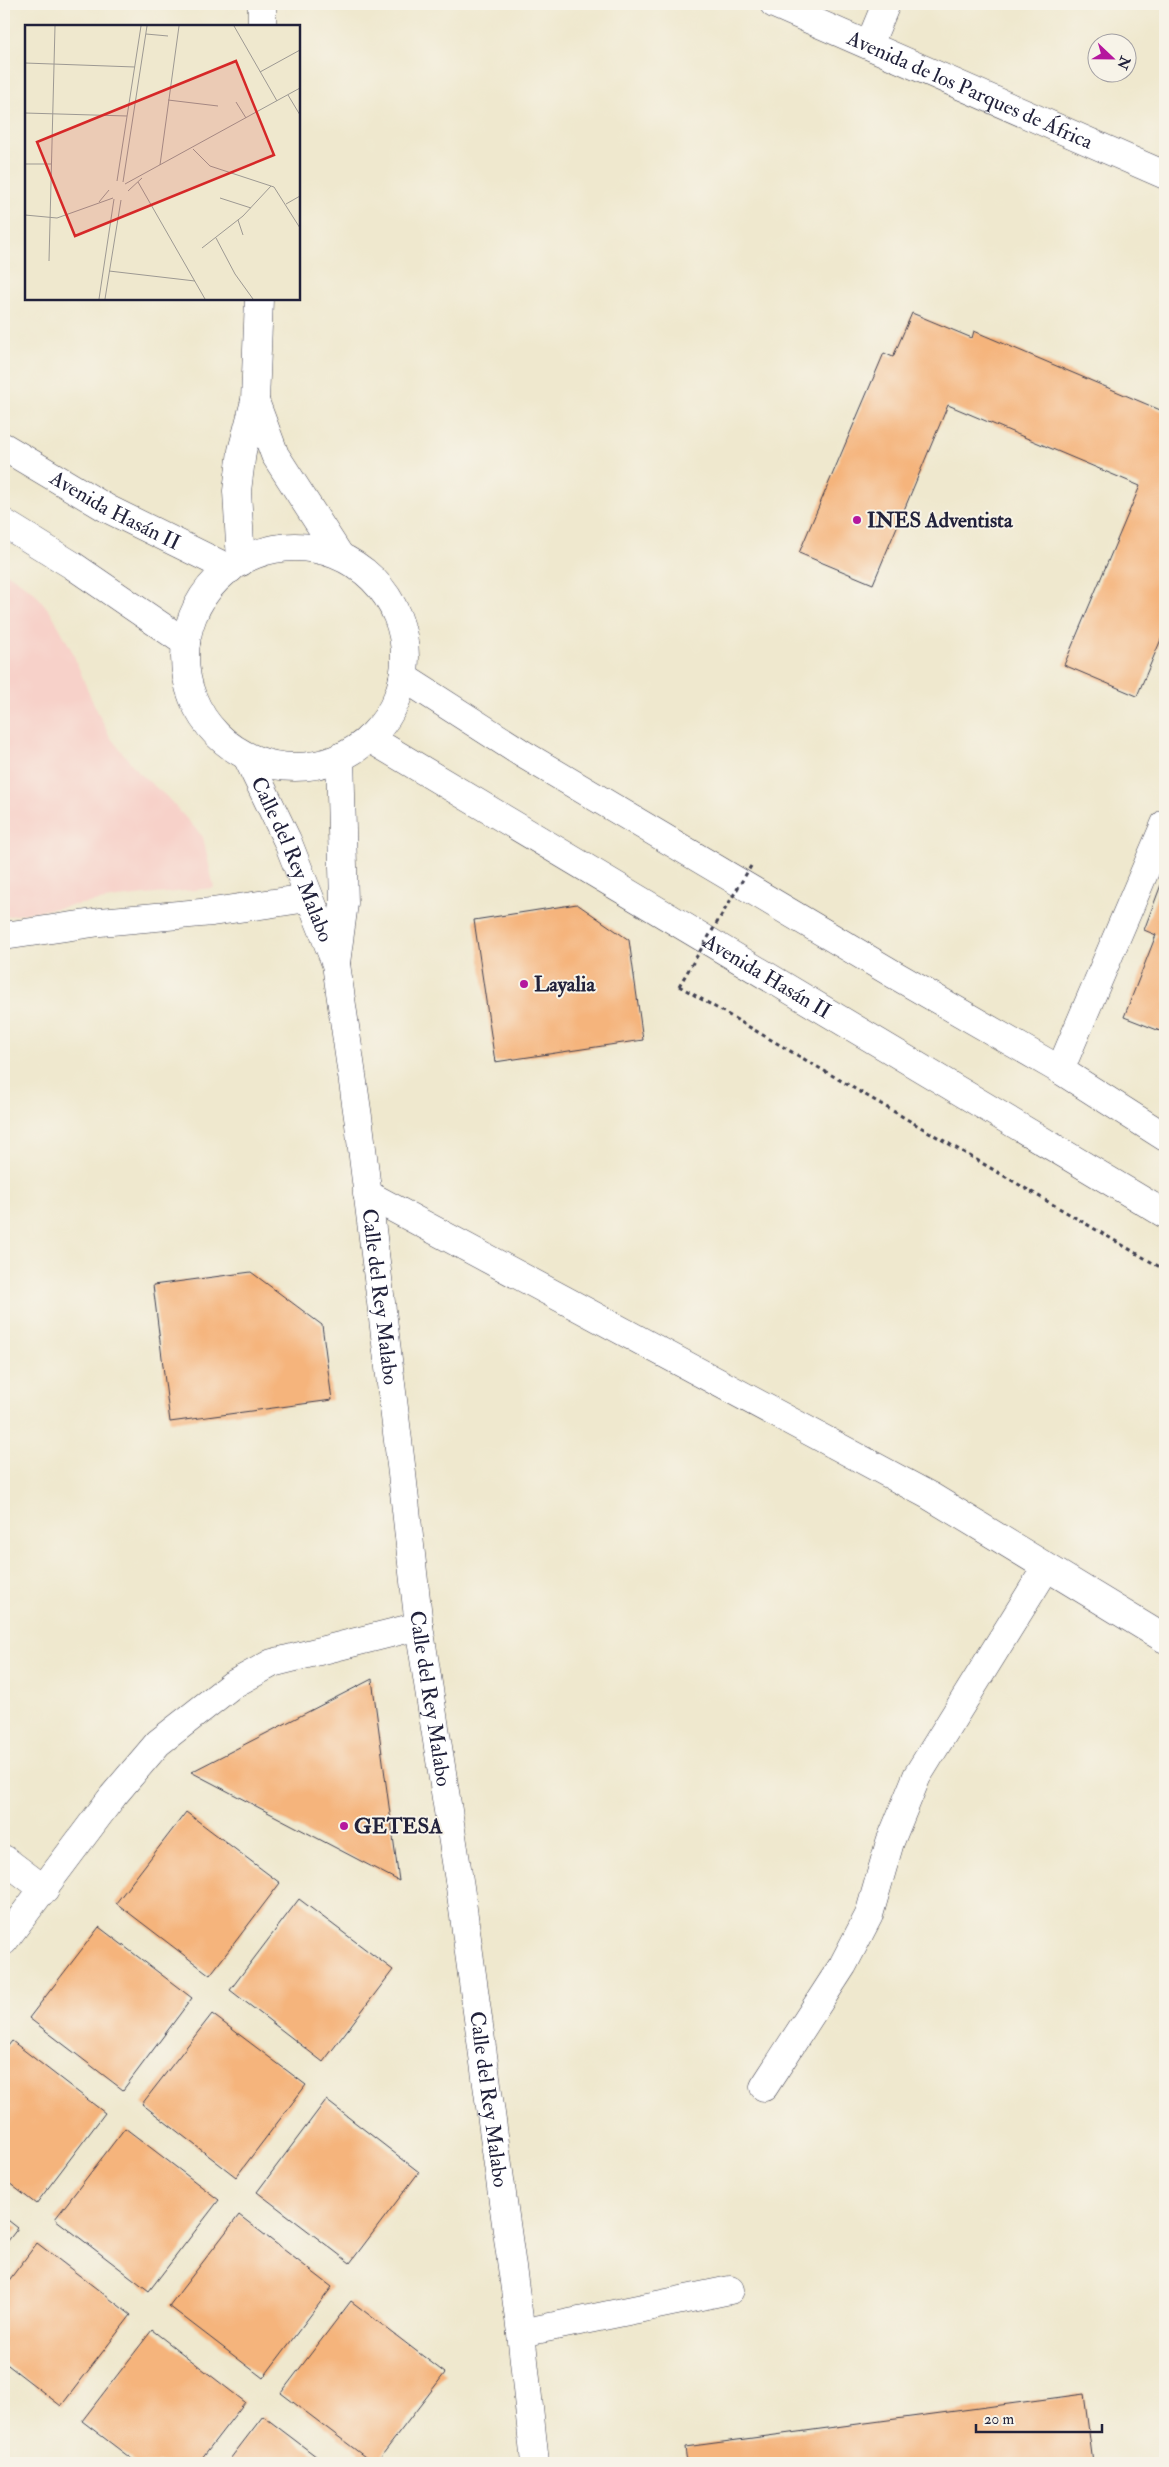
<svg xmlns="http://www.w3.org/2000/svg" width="1169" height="2467" font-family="'IM FELL Double Pica',serif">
  <rect width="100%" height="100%" fill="#f7f3e8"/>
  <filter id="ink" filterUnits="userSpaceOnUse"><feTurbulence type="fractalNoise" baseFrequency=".02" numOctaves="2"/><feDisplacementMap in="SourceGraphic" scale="10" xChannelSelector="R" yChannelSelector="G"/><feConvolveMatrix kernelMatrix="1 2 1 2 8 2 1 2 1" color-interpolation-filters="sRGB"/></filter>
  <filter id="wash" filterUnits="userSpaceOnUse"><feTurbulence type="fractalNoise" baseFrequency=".0096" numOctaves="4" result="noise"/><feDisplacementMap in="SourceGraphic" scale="20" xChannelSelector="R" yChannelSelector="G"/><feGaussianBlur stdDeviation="1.12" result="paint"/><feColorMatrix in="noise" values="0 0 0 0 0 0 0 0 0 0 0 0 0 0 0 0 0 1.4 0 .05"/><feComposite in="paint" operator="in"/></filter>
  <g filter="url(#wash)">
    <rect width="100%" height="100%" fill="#efe8ce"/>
    <path fill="#f7d1c9" d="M4,571L34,592L52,614L72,651L90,696L110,737L139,773L166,796L203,837L214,888L117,898L4,917Z"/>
    <g id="blocks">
      <path fill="#f5b47b" d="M912,313L972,338L974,331L1165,412V630L1137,696L1064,665L1140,486L948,405L873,584L799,553L884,353L893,357Z
        M1162,882L1165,884V1033L1124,1017L1156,935L1144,930Z
        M577,904L629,940L643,1040L495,1062L474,920Z
        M251,1272L322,1325L332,1400L170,1422L153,1285Z
        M372,1679L399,1881L191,1772Z
        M186,1812L280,1883L210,1975L116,1903Z
        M299,1899L393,1970L323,2062L230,1990Z
        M99,1927L192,1998L123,2090L29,2018Z
        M212,2014L306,2085L236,2177L142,2104Z
        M12,2041L105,2113L36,2204L4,2179V2051Z
        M326,2100L419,2172L350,2263L257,2192Z
        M125,2128L219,2200L149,2291L55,2219Z
        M239,2215L332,2287L263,2378L169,2306Z
        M4,2217L18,2228L4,2246Z
        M37,2243L131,2315L61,2406L4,2362V2287Z
        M351,2301L445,2373L376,2463H373L281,2393Z
        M152,2330L245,2402L198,2463H137L82,2421Z
        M1084,2394L1093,2463H687L685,2447Z
        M263,2416L325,2463H227Z"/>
    </g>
  </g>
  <g filter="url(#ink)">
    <use href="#blocks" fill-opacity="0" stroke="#414051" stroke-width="1"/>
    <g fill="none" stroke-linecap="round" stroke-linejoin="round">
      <g stroke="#414051" stroke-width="29">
        <path id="pedestrian" d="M4,1859L45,1890"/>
      </g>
      <g stroke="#414051" stroke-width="29">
        <g id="minor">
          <path d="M262,4V26"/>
          <path id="s1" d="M774,4L1165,175"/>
          <path d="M869,45L886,4"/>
          <path d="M255,401L275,455L340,556"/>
          <path d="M241,562L237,491L242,451L255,401L259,299"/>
          <path d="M4,936L100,922L212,912L308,898"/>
          <path d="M367,1194L930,1496L1165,1639"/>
          <path d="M4,1941L113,1796L158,1743L232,1685L272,1663L419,1626"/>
          <path d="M764,2087L843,1965L869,1915L890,1842L917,1776L1046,1568"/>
          <path d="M521,2333L730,2290"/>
        </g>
      </g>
      <g stroke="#414051" stroke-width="29">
        <path id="tertiary" d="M1060,1070L1165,824"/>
      </g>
      <g stroke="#414051" stroke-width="29">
        <g id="secondary">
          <path id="s2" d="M247,757L287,840L336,964L359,1124L401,1465L419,1626L460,1887L521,2333L535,2463"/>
          <path d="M336,963L344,903L340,757"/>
        </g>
      </g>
      <g stroke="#414051" stroke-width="29">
        <g id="primary">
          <path id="s3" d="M4,447L108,509L230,569"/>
          <path d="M4,523L72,565L186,643"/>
          <circle cx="295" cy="657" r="110"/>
          <path d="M403,677L523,754L895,975L1060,1070L1165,1137"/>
          <path id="s4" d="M369,738L1165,1214"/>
        </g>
      </g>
      <path stroke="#414051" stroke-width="3" stroke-dasharray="4 4" stroke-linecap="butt" d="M679,986L1165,1270"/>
      <use href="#pedestrian" stroke="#fff" stroke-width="28"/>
      <use href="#minor" stroke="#fff" stroke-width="28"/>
      <use href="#tertiary" stroke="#fff" stroke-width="28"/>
      <use href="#secondary" stroke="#fff" stroke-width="28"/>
      <use href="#primary" stroke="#fff" stroke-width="28"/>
      <path stroke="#414051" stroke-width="3" stroke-dasharray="4 4" stroke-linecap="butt" d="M679,986L751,866"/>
    </g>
  </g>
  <g fill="#b5179e" stroke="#f7f3e8" stroke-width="2">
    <circle cx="857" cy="520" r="5"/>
    <circle cx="524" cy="984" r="5"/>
    <circle cx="344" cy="1826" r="5"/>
  </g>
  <g text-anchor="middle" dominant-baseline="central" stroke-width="4" stroke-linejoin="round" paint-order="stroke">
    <g font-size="21" fill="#22223b" stroke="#f7f3e8">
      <text stroke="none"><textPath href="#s1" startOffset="214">Avenida de los Parques de África</textPath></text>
      <text stroke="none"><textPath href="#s3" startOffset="128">Avenida Hasán II</textPath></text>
      <text stroke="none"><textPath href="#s2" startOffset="112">Calle del Rey Malabo</textPath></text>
      <text stroke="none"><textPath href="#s4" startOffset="464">Avenida Hasán II</textPath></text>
      <text stroke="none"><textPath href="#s2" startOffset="561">Calle del Rey Malabo</textPath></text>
      <text stroke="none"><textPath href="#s2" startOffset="966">Calle del Rey Malabo</textPath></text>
      <text stroke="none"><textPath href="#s2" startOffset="1371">Calle del Rey Malabo</textPath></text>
    </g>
    <g font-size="21" font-weight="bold" fill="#22223b" stroke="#f7f3e8" text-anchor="start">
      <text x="867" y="520">INES Adventista</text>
      <text x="534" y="984">Layalia</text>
      <text x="354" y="1826">GETESA</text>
    </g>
  </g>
  <g transform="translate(25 25)">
    <rect width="275" height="275" fill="#efe8ce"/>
    <path fill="none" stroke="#9d9993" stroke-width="1" d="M209,1L252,76M121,9L143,11M0,38L110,42M235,47L275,25M263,70L275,90M143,75L193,81M211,77L221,93M0,88L102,91M168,124L185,141L249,162L275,203M0,139H26M135,140L154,1M92,156L116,1M98,157L122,1M113,157L180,274M100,159L275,63M103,166L117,153M195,173L226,183M74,177L84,165M261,179L275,171M0,190L32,193L88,173M213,195L218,210M191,213L210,249L228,274M177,223L218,191L246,161M24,236L30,1M84,246L170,256M74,274L89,174M80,274L96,175"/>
    <path fill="#d62828" fill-opacity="0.15" stroke="#d62828" stroke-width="2.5" d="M211,36L249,130L50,211L12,117Z"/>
    <rect width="275" height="275" fill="none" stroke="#22223b" stroke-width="2.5"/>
  </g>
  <rect width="1169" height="2467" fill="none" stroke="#f7f3e8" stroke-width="20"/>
  <g transform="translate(1112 58) rotate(112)"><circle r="24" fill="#f7f3e8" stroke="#a29fa3"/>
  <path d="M0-4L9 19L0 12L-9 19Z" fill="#b5179e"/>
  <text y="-8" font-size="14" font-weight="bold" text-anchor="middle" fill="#22223b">N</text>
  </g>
  <path d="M976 2424v8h126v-8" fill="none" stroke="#22223b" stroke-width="2.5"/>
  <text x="984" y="2424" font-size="15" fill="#22223b" stroke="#f7f3e8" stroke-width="4" paint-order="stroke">20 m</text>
</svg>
